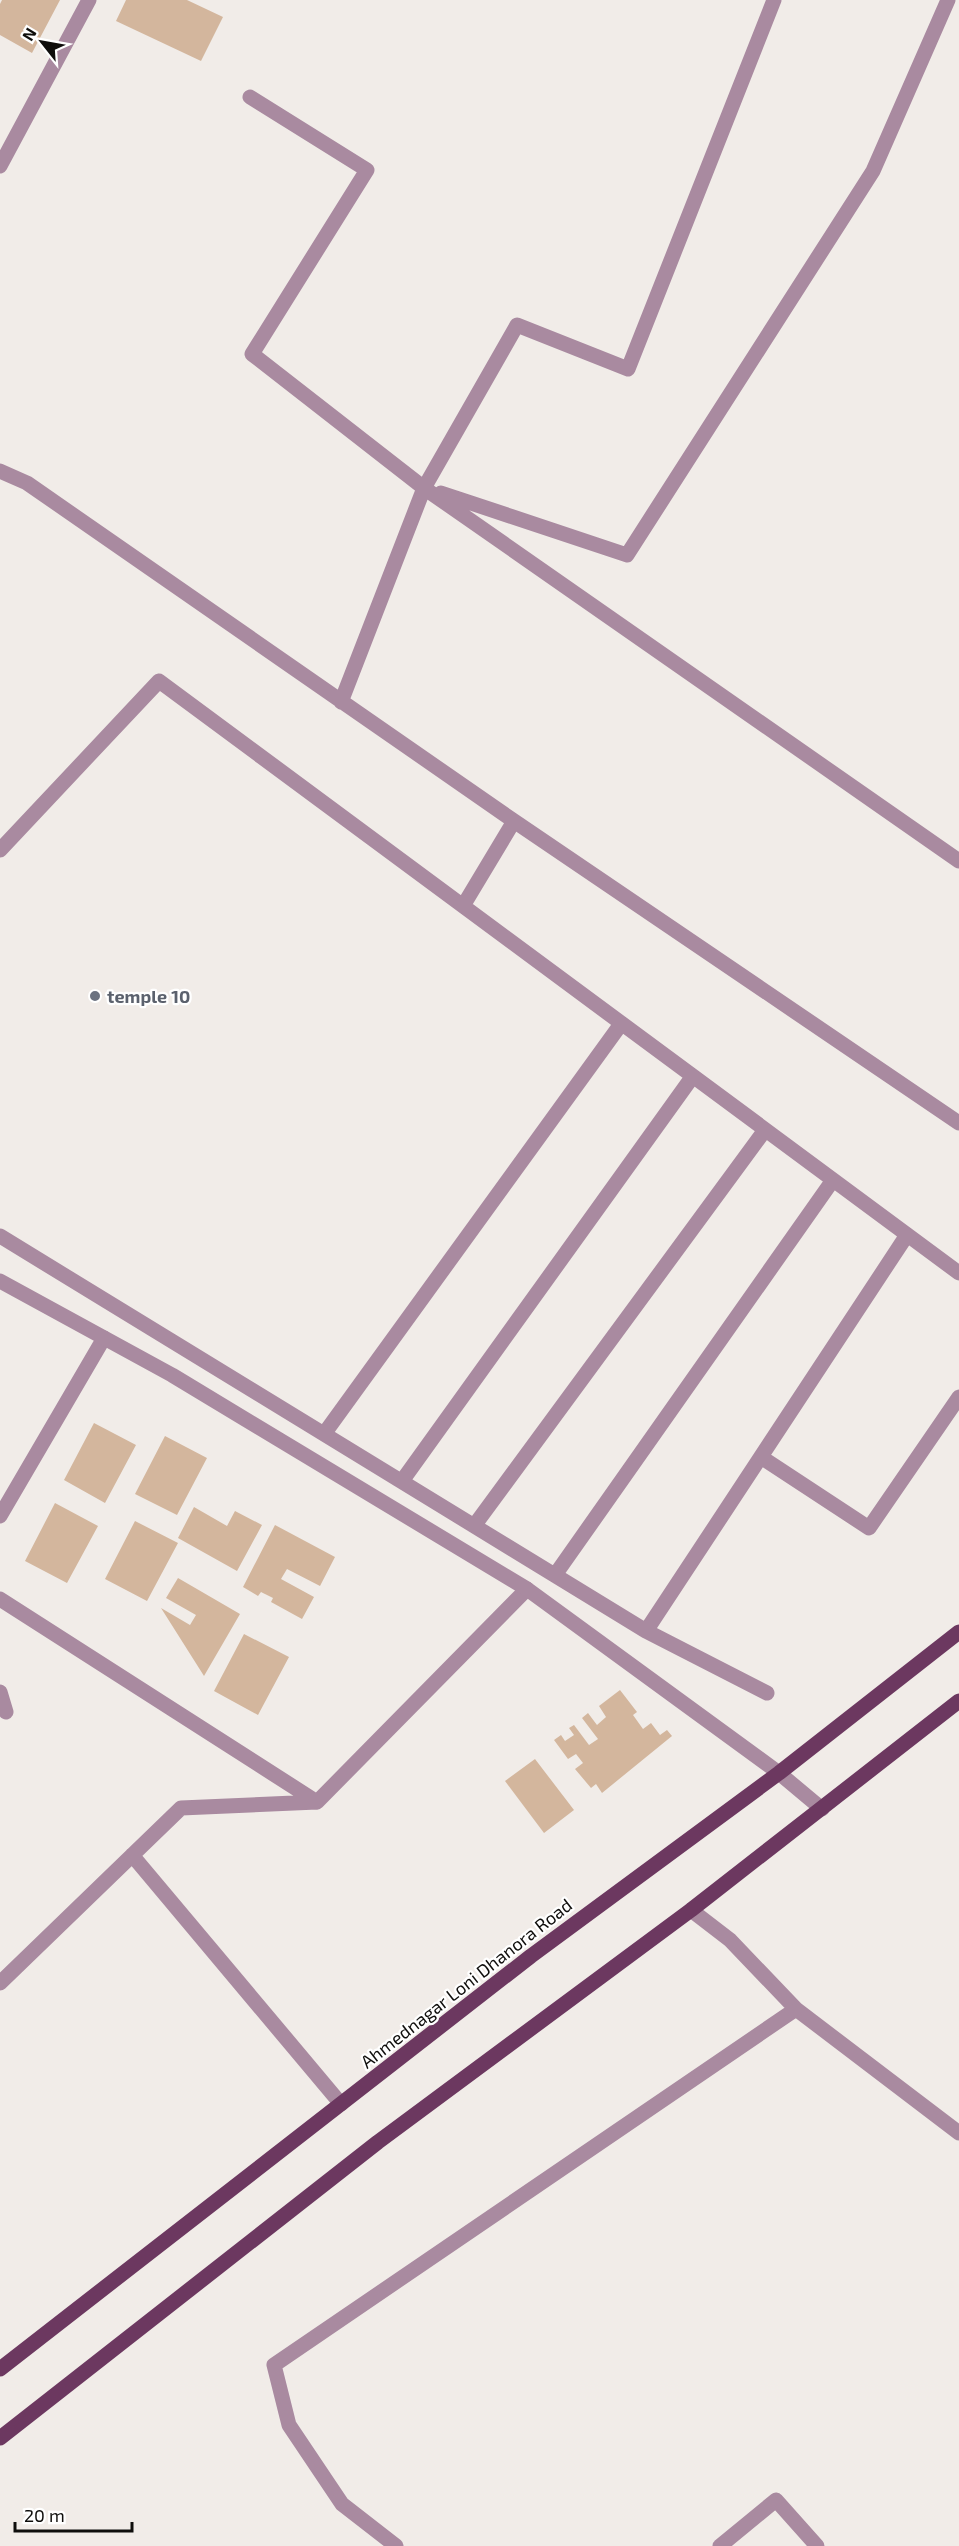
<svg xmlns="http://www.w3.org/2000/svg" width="959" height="2546" font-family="'Exo 2',sans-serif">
  <rect width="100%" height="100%" fill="#f1ece8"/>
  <path fill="#d3b69d" d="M2,0H60L32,53L0,35V4Z
    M126,0H187L223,17L201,61L116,21Z
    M94,1423L136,1445L105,1503L64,1480Z
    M165,1436L207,1458L177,1515L135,1494Z
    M55,1503L98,1526L67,1583L25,1561Z
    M194,1507L227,1526L235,1511L262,1525L237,1571L178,1538Z
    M135,1521L178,1543L147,1601L105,1579Z
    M275,1525L335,1557L320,1586L287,1569L281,1579L314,1597L302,1619L271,1602L273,1598L261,1592L258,1596L243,1587Z
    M178,1578L240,1614L204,1676L161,1608L190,1625L196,1615L166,1598Z
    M244,1634L289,1657L258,1715L214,1691Z
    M620,1690L637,1712L633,1715L643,1729L651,1723L660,1735L667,1730L672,1736L602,1793L596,1784L591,1788L575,1769L583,1763L576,1754L568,1759L554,1740L561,1735L565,1741L574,1735L569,1728L574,1725L589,1745L598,1739L582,1718L588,1713L597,1725L606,1717L599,1706Z
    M535,1759L574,1810L544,1833L505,1781Z"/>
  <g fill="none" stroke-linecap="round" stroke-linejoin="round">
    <path stroke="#a98aa0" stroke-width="15" d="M250,97L367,170L252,354L424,488L517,325L628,369L774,0
      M0,166L89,0
      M0,471L27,483L514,821L959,1123
      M441,493L627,555L873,171L948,0
      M341,702L424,488L959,861
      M0,850L159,681L959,1273
      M463,906L514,821
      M0,1236L646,1631L767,1693
      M324,1434L621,1024
      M761,1457L869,1528L959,1397
      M402,1481L693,1076
      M0,1516L104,1338
      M474,1526L765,1130
      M555,1575L833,1180
      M0,1599L317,1802L527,1589
      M646,1631L907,1235
      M0,1692L6,1712
      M132,1855L341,2104
      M691,1910L730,1940L796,2009L959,2133
      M0,1983L181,1808L317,1802
      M396,2546L342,2504L289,2425L274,2365L796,2009
      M720,2546L776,2500L817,2546"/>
    <path stroke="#a98aa0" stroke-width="15" d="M0,1281L172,1375L527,1589L779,1773L822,1809"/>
    <path stroke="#6c3860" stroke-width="15" d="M0,2369L531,1956L779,1773L959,1632
      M0,2438L378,2142L691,1910L959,1701"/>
  </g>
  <circle fill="#6b7280" stroke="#fff" stroke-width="2" cx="95" cy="996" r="6"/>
  <g text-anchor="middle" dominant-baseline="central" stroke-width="4.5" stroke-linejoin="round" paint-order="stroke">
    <g font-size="18" font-weight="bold" fill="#5b616d" stroke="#fff" text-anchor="start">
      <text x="107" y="996">temple 10</text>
    </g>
    <g font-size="18" fill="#0f0e0c" stroke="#fff">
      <text transform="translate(466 1983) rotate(-38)">Ahmednagar Loni Dhanora Road</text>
    </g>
  </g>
  <g transform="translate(42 42) rotate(301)" stroke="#ffffff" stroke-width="4.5" paint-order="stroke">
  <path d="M0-4.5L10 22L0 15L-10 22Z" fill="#0f0e0c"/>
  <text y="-9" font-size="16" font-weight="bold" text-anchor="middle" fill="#0f0e0c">N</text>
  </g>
  <path d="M15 2522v9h117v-9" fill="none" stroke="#0f0e0c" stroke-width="3"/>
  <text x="24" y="2522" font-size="18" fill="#0f0e0c" stroke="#ffffff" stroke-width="4.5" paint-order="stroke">20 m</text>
</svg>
